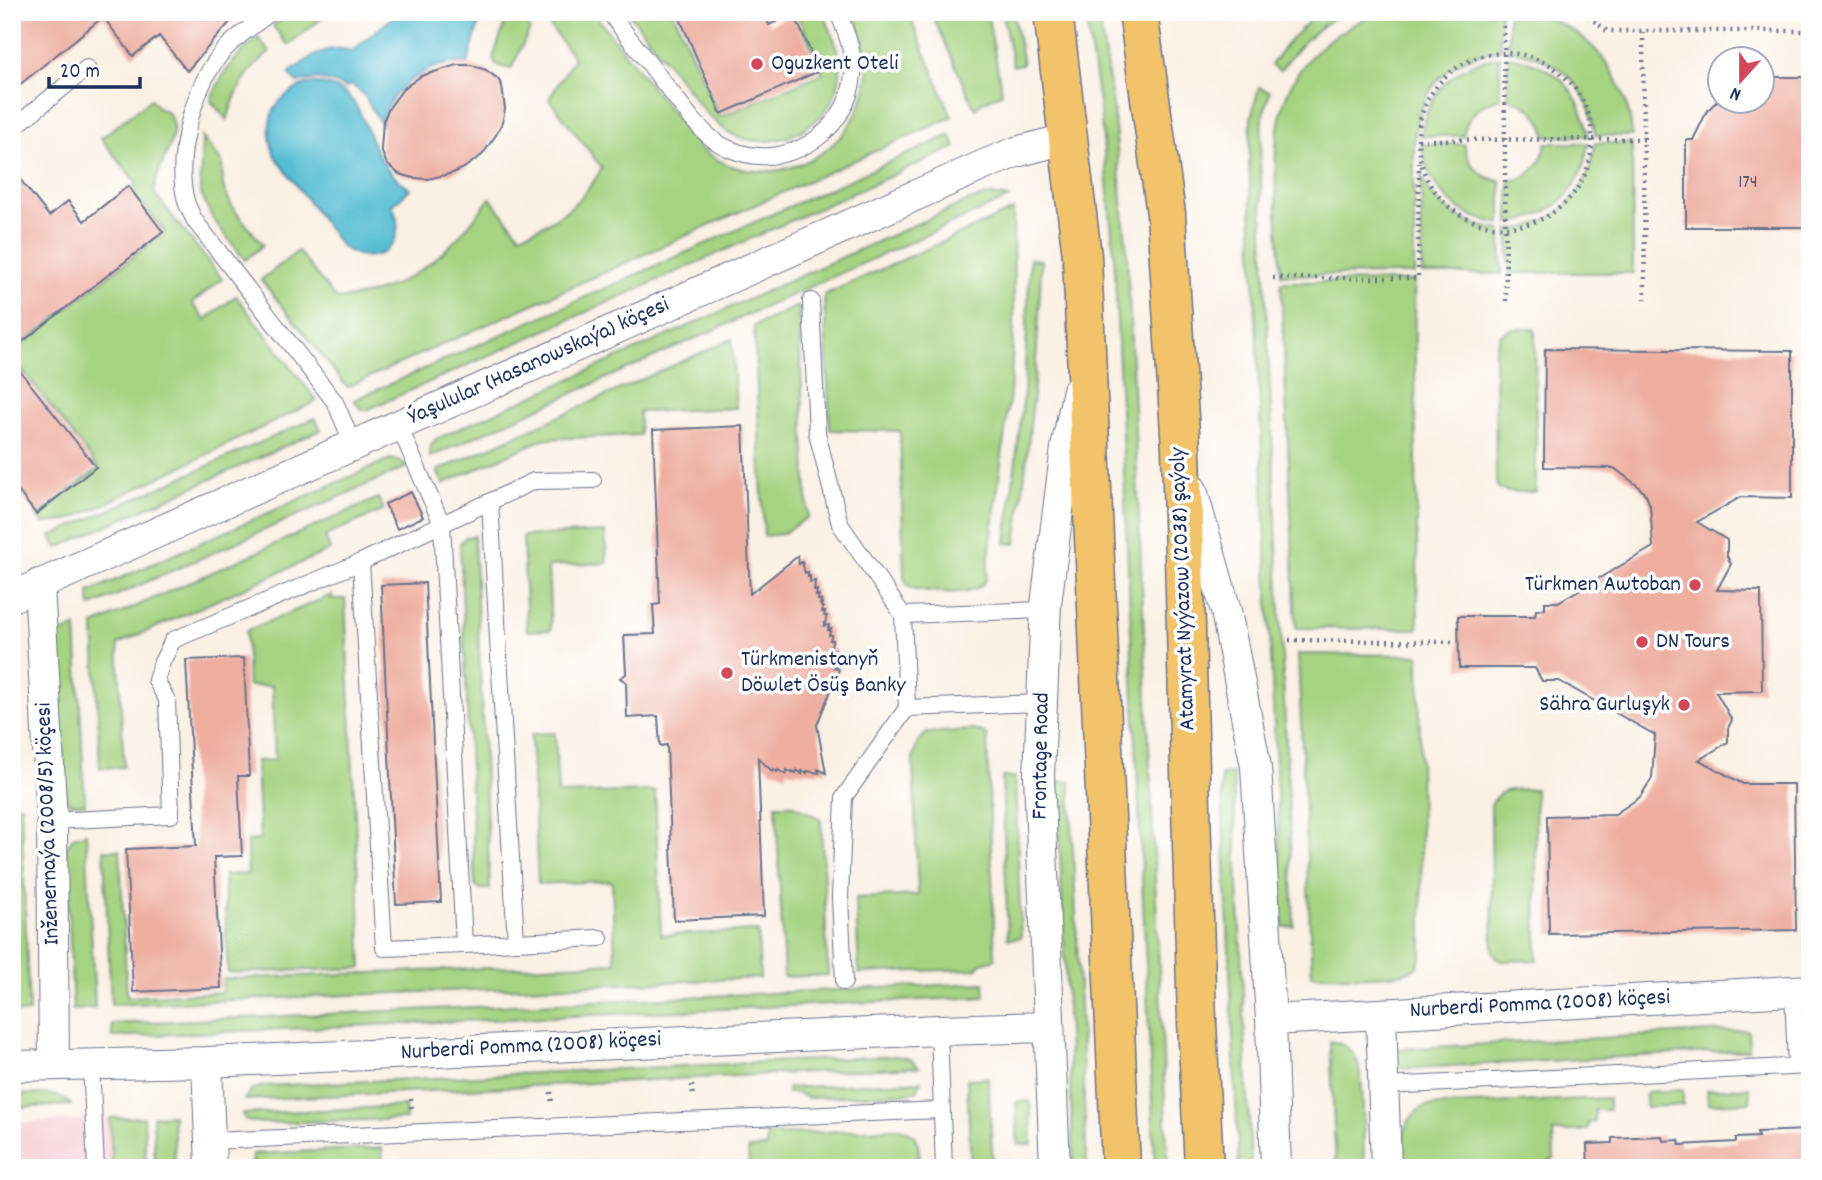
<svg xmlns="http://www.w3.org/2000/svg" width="1822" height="1180" font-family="Dekko,sans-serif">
  <rect width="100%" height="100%" fill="#fff"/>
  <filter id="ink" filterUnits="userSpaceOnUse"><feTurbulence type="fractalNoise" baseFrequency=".0143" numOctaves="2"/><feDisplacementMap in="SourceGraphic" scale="14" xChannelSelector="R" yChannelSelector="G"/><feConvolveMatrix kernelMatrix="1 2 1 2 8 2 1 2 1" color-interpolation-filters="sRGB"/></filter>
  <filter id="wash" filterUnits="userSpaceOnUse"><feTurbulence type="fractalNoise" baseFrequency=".00686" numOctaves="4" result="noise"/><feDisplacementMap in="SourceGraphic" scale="28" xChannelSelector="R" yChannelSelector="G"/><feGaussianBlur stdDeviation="1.57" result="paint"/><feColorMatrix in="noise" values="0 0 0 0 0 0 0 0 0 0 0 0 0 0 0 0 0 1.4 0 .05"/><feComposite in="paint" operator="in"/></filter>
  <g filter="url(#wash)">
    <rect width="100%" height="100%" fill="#faf0e3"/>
    <path fill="#f7cfd5" d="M144,1117L146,1168H12V1123Z"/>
    <path fill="#a6d381" stroke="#608170" stroke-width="2" d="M291,12H330L288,45L273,26Z
      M506,12H517L530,29L511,69L496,65L493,58L504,26Z
      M539,12H593L699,147C759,199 851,162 866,86C871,60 862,36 853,12H908L952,117L347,387L261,280L298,251L336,299C407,294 450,253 490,198L520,235C558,222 583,202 602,168L549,99L574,58Z
      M628,12H673L720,117L823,73L796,12H823C831,32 842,52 840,74C836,123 778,155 734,135C722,130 714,120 705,112Z
      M931,12H987L1002,93L982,102L976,109L973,105Z
      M1002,12H1013L1023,64L1013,66Z
      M1085,12H1098L1113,107L1127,253L1168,1168H1155L1114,254L1100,109Z
      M1320,12H1344C1316,27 1298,46 1280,71L1271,65C1285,44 1300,28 1320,12Z
      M1380,12H1500V50C1447,57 1420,89 1414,141V274L1281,275C1276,159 1249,65 1380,12Z
      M1508,12C1577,12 1628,68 1632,136L1595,135C1590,85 1557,56 1508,50Z
      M258,38L270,52C245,72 236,90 227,120L211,101C220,74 236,55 258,38Z
      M1500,57V99C1480,102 1467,116 1463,136H1421C1427,93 1456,62 1500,57Z
      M1508,57C1554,63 1581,89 1588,136H1546C1542,116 1528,102 1508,99Z
      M1259,87L1270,92L1262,119L1260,162L1294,926L1283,927L1249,163L1251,118Z
      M151,99L159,109L166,111C188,137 151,167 155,194L222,279L192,303L205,320L236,296L317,401L90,511L66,521L43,523L37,516L99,468L12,357V352L165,232L131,189L137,184L101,138Z
      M950,135L956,147L367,410L361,409L354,400Z
      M202,137L222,162L223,187L232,207L263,245L245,260L213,219L200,192Z
      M1546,143H1588C1583,190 1555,217 1509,223V181C1530,179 1543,164 1546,143Z
      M1595,143H1632L1633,273H1509V230C1558,225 1590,192 1595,143Z
      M1422,144H1464C1467,164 1481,179 1501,181V223C1457,219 1427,188 1422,144Z
      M1421,174C1434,209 1467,226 1501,230L1502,274H1422Z
      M992,195L1009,198L430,457L431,445L436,439L968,201Z
      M1013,210L1014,324L1010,393L986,580C977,598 930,592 912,588L906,583L904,576L900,431L830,430L824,295Z
      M1030,259L1041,260C1039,356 1029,449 1016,544L1006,543L1024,392Z
      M1414,281L1418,629L1296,628L1281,282Z
      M798,306L808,517L782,534L764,536L754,326Z
      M1511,329H1535L1536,492H1508L1498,488L1496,482L1495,350L1500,335Z
      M732,339L736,408L639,412L640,435L543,439L443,484L437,471Z
      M315,418L321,430L57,548L51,536Z
      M390,459L400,461L407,467L90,607L89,592Z
      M378,498L384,510L325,536L330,550L118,644L124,767L100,768L94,625Z
      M605,532L607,563L548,566L551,630L527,631L523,536Z
      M474,536L490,889H481L475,885L460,543L466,537Z
      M332,595V599H345L362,968L228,973L224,875L248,874L247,841L260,840L256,761L275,760L272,686H248L246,631Z
      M76,627L85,804L71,803L66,799L54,636Z
      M12,653L15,658L19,772H12Z
      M1298,654L1419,655L1422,945C1422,952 1422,960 1417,966C1407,981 1332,975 1312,975Z
      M971,730L983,732L987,737L995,959L982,963L976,969L859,973L856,898L918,895L913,758L918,741L927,733Z
      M555,733L558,794L655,791L661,935L758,931L760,978L111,1005L104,850H120L127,997L223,992V979L615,963L612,881L538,884L531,734Z
      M1233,774L1251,1168H1239L1221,775Z
      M1002,777H1015L1021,938L1008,939Z
      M1070,781L1087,1168H1074L1057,782Z
      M12,784L13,805H21L29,1012L12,1013Z
      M1535,789L1537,960L1505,961L1497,958L1493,951L1491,806C1499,785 1516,790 1535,789Z
      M776,805H794L821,819L828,975L784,977Z
      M86,833L95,1008L73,1010L66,848L73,837Z
      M984,983L985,997L112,1037V1024Z
      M1748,1030L1749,1050L1396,1069L1395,1049Z
      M1330,1041C1341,1043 1351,1048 1356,1059C1365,1077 1363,1144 1364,1168H1336Z
      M896,1056L910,1059L919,1067L244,1100L251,1090L263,1086Z
      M988,1078L993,1168H971L967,1079Z
      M921,1081L918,1090L910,1093L808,1098L797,1093H787V1088Z
      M1749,1087L1750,1102L1708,1104L1707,1090Z
      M1683,1090V1105L1646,1107V1092Z
      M38,1094C51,1095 63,1094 71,1105L12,1108V1095Z
      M1609,1098V1110H1595V1122L1588,1123V1130L1553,1132L1554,1160L1549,1161L1550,1168H1405C1404,1141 1398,1121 1425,1106Z
      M1030,1101L1032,1144L1018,1145L1016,1102Z
      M405,1106L406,1119L265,1123L247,1121L242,1114Z
      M173,1115L175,1168H155L153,1116Z
      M144,1117L146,1168H112L110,1118Z
      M900,1128C921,1133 919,1149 920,1168H749L748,1149L766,1148V1135Z
      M382,1148L383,1168H253L252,1154Z"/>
    <path fill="#56bed3" stroke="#387698" stroke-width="2" d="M399,12H482L468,63C430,61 390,86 381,124L363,94L351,84L346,88C331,80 314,77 297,83L289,73C310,58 325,43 352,51Z
      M307,84C361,81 359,120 380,158C387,171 398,180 410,189L392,205C412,244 374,273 341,246L275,156C262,121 272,98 307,84Z"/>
    <g id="blocks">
      <path fill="#eeaea0" d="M12,12H239L187,71L159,36L133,56L103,17L12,91Z
        M677,12H764L769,25L794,14L819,71L721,114Z
        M457,65H471L486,70L498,79L502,86L505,109L502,123L496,135L482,155L464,168L453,173L428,179L414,178L399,174L387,164L381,150L383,121L389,108L403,89L421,76Z
        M1762,77H1810V227H1686V140H1693L1707,111L1720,98V102H1762Z
        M12,169L49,216L68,201L84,221L128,186L163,232L12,350Z
        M1545,349L1792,351V498L1741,497L1697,522L1727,540V556L1731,564L1717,590L1761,591L1762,691L1716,692L1732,720L1728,728V742L1699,760L1743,784H1794L1796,930L1549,934L1547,816L1615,814L1640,797L1652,778L1655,735L1559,681H1542L1535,668H1459L1458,616H1535L1536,610L1545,609V602H1558L1653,547L1650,505L1646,495L1638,486L1614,468L1544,467Z
        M12,361L96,467L36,514L12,483Z
        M743,426L750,594L798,556L799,564L802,562L805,573L808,572V577L810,576V582L815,581L814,591L817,590L816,596L819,595L818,600H821L820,604L822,603L821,607H823L822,612H825L824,616H827L824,626L829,625L828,630L831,629L829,635H832L830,640H833L830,649H835L833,657L840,658L834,663L837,665L834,667L839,669L817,725L826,773L818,769L819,773L807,771V773L802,771V774L797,770L796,773L792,771V773L787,770L786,775L778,770L777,772L774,769L773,772L758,758L764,916L674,920L667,745L660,746L658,716L627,718L626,682L620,678L626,674L624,635L655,634L653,605L660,604L653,430Z
        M411,492L423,517L397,529L385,504Z
        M425,583L441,902L396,904L381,585Z
        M244,658L249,776H238L242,856L214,857L221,988L133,992L126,849L196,846L186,660Z
        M1808,1130L1810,1168H1588L1587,1144L1612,1143V1138L1662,1136L1663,1141L1679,1140L1680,1145L1736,1142V1138L1758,1137L1757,1132Z"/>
    </g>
  </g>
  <g filter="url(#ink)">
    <use href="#blocks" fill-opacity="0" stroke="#69738d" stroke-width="2"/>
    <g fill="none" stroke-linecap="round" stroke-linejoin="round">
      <g stroke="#69738d" stroke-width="18">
        <path id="service" d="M271,12C256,24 238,35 225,49C194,83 174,157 186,201C188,208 192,215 195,221L335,402L353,444
          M609,12L692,119C703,131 714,143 730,149C784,173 848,134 853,75C855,53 846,33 838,12
          M12,129L87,68
          M811,301L817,433L840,524L903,615
          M398,424L442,524L464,945L516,942L490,503
          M361,562L384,948L464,945
          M1042,703L907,708L903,615L1046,610
          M52,821L171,815L167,700L156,680L162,662L173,640L361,562L534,481L593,480
          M516,942L600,938
          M844,982L840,897L844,797L907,708
          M1793,990L1796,1066
          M939,1030L944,1168
          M91,1064L96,1168
          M1383,1086L1810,1066
          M210,1141L941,1110"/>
      </g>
      <g stroke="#69738d" stroke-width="32">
        <path id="minor" d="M1192,490L1226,611L1256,767L1271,1020L1276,1168
          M39,584L52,821L54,1064
          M12,597L984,165L1016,152L1070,138
          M1381,1014L1386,1168
          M1271,1020L1810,990
          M207,1062L211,1168
          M12,1066L207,1062L939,1030L1049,1027
          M1055,1168L1039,775L1046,604L1066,448L1078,390"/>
      </g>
      <g stroke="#69738d" stroke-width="41">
        <path id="primary" d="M1053,12L1082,256L1121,1168
          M1138,12L1166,214L1181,449L1197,1022L1204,1168"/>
      </g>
      <path stroke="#69738d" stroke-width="4.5" stroke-dasharray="2 5" stroke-linecap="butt" d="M1504,12L1506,306
        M1583,12L1607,31H1810
        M1643,32L1645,305
        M1418 140a87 87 0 1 1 174 0a87 87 0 1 1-174 0Z
        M1418,140L1644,139
        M1273,278H1418L1419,159
        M1289,640L1456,642
        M692,1085L693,1098
        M551,1092L552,1105
        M411,1099L412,1112"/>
      <use href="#service" stroke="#fff" stroke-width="16"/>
      <use href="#minor" stroke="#fff" stroke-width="30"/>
      <use href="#primary" stroke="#f2c36a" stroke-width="38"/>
    </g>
  </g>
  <g fill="#d1495b" stroke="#fff" stroke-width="2.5">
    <circle cx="757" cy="64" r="7"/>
    <circle cx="1695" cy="585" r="7"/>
    <circle cx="1642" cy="642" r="7"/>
    <circle cx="727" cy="673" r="7"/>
    <circle cx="1684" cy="705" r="7"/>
  </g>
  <g text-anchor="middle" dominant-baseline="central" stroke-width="7" stroke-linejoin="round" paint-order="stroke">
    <g font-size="19" fill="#504f6e">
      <text x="1748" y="183">174</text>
    </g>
    <g font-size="23" fill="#1b2f5e" stroke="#fff" text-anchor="start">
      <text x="771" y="64">Oguzkent Oteli</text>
      <text x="1681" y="585" text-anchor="end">Türkmen Awtoban</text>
      <text x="1656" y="642">DN Tours</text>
      <text x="741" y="660">Türkmenistanyň<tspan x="741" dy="26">Döwlet Ösüş Banky</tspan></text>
      <text x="1670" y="705" text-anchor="end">Sähra Gurluşyk</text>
    </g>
    <g font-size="23" fill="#1b2f5e" stroke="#fff">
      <text transform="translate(539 362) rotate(-24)">Ýaşulular (Hasanowskaýa) köçesi</text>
      <text transform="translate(1184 589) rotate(-92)">Atamyrat Nyýazow (2038) şaýoly</text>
      <text transform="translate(1042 756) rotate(-89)">Frontage Road</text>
      <text transform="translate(49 824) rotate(-92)">Inženernaýa (2008/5) köçesi</text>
      <text transform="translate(1540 1005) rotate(-3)">Nurberdi Pomma (2008) köçesi</text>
      <text transform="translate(531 1047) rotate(-3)">Nurberdi Pomma (2008) köçesi</text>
    </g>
  </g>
  <rect width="1822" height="1180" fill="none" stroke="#fff" stroke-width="42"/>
  <g transform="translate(1741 80) rotate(201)"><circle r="33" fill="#ffffff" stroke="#a4acbf" stroke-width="2"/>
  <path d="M0-5L12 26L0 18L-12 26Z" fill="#d1495b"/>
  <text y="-10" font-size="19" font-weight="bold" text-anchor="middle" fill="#1b2f5e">N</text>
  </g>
  <path d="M49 77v10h91v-10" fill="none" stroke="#1b2f5e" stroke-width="3.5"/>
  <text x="60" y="77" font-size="21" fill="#1b2f5e" stroke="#ffffff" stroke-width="5" paint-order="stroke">20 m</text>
</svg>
